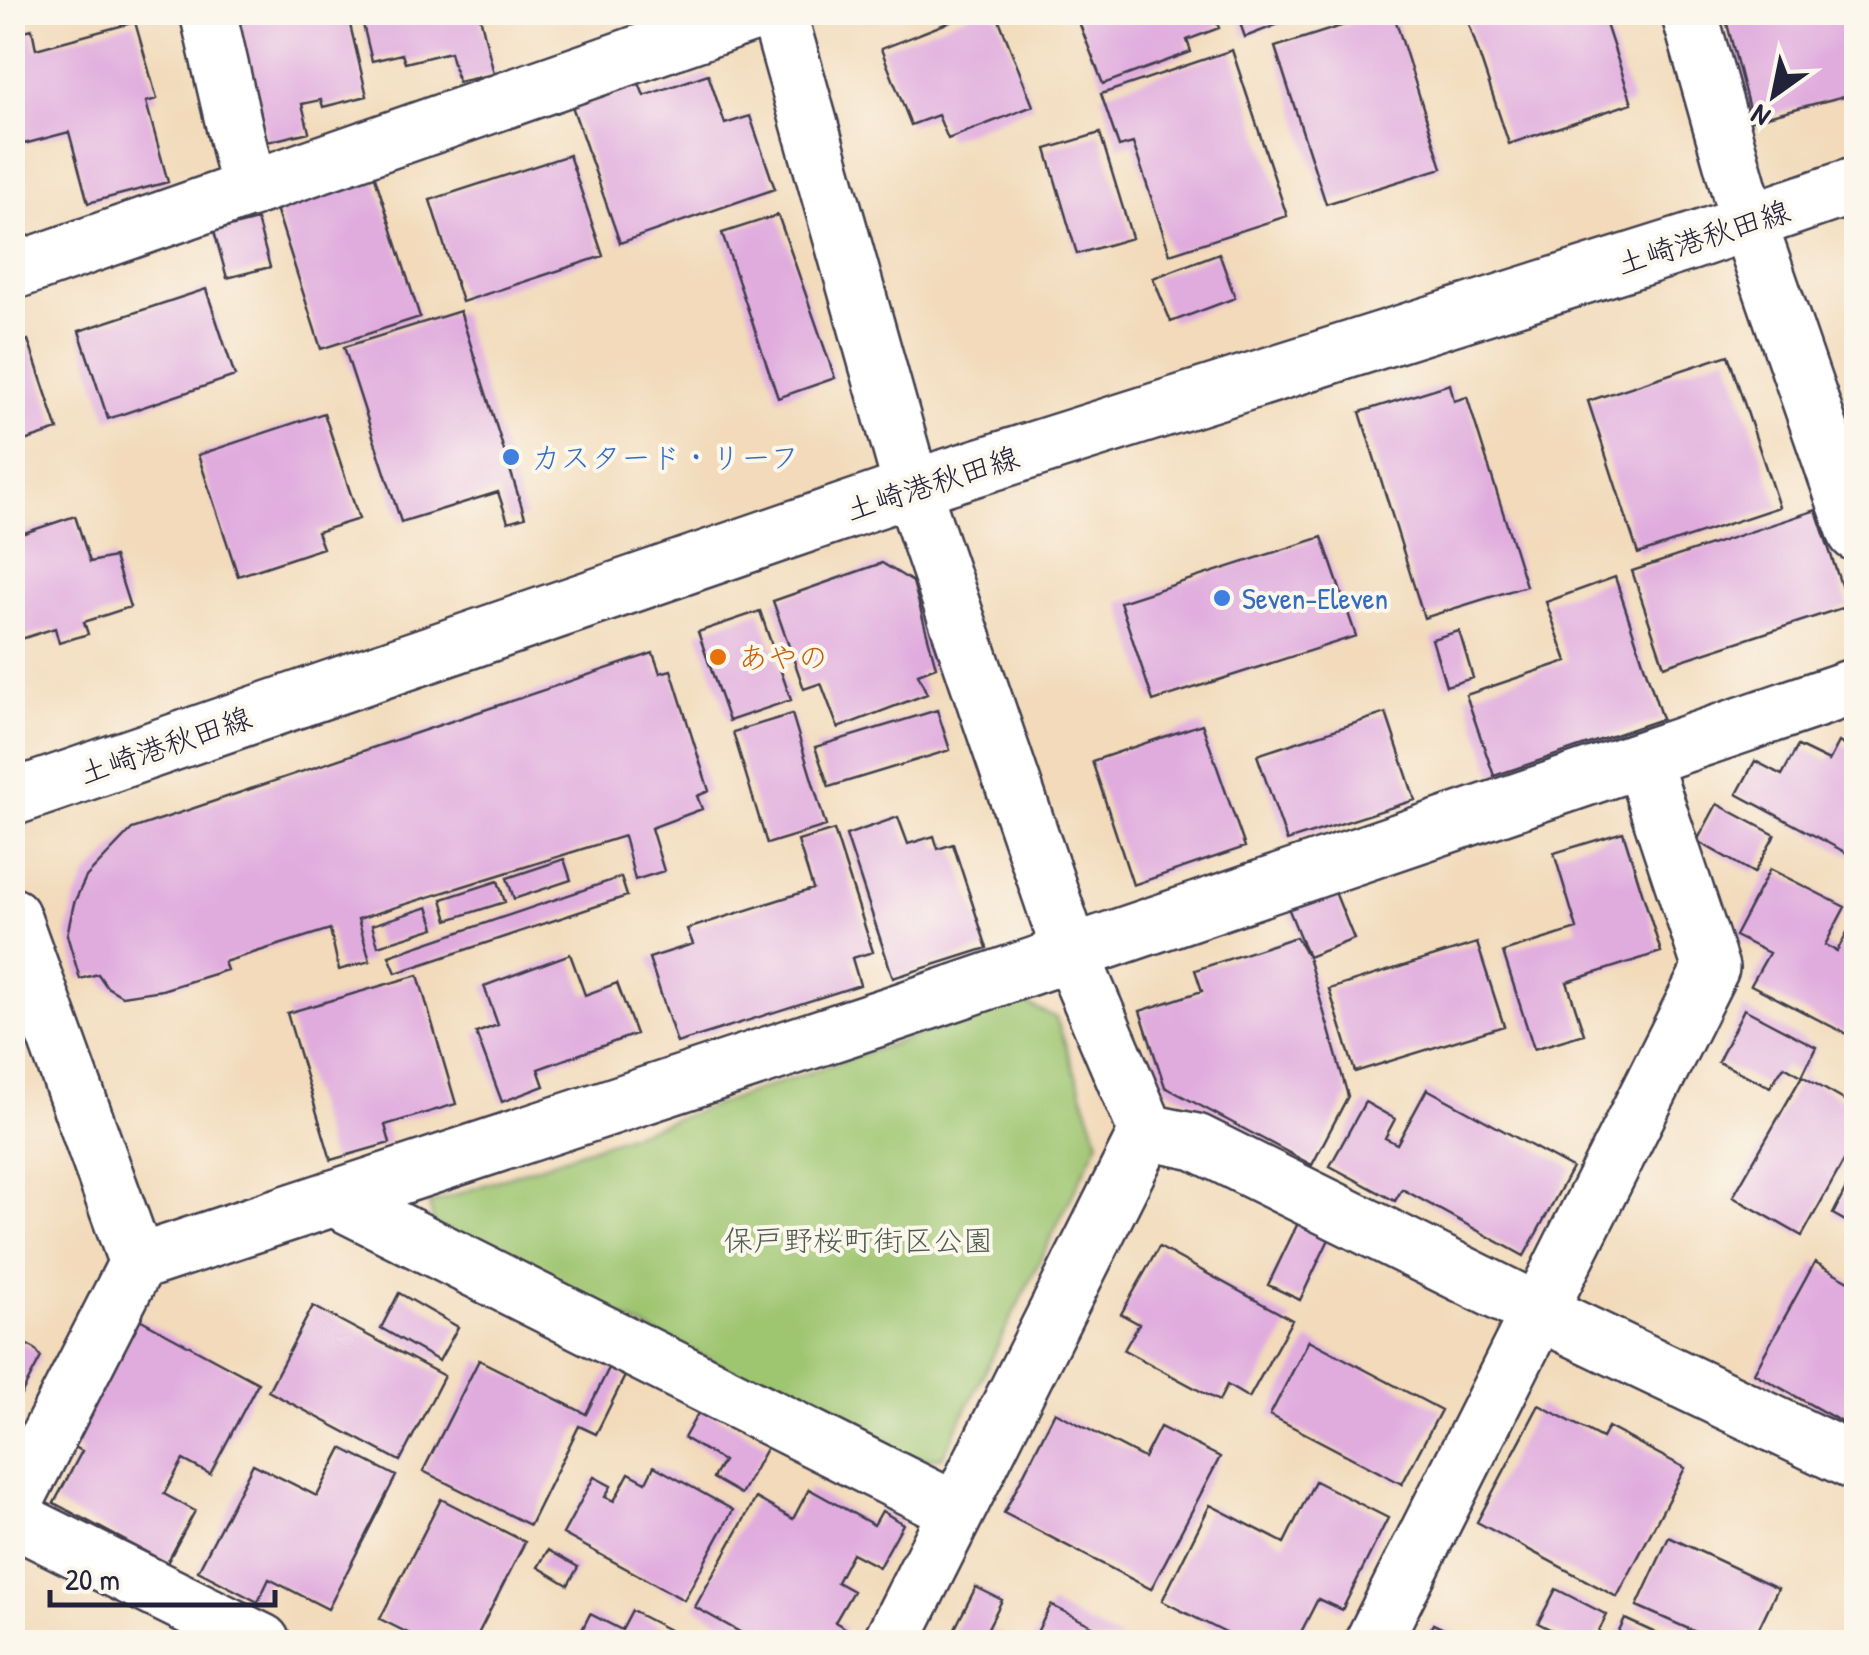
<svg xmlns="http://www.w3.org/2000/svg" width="1869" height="1655" font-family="'Patrick Hand','Klee One',sans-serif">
  <rect width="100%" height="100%" fill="#fbf7ec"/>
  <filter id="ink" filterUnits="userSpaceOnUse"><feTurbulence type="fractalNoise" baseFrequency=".01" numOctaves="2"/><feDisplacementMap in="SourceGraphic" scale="20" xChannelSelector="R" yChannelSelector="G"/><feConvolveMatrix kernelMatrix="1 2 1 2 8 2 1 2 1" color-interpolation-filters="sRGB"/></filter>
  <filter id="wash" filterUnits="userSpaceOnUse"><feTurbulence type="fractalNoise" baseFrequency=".0048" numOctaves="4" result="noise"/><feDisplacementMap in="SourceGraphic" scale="40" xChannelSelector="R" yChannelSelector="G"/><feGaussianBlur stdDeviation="2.25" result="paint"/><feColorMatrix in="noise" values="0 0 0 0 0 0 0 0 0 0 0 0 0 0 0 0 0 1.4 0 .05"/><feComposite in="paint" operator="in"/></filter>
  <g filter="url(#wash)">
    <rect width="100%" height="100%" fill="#f2daba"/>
    <path fill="#9ec570" stroke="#607456" stroke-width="2.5" d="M1019,1000L1056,1018L1099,1141L942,1458H908L434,1224L429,1204Z"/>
    <g id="blocks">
      <path fill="#e0acde" d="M236,12H347L367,96L323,107L321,100L302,104L309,132L267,142Z
        M360,12H479L494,74L458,82L450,52L405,63L402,54L372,61Z
        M975,12H996L1033,106L948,139L938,115L911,125L881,49Z
        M1075,12H1213L1219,28L1187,40L1191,52L1103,84Z
        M1236,12H1307V13L1245,37Z
        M1385,12H1393L1442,168L1326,204L1275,47Z
        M1465,12H1602L1632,103L1509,144Z
        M1724,12H1856V93L1752,120Z
        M135,22L157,99L146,102L168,182L88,203L69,132L24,144L12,101V34L32,29L36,49Z
        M1232,50L1287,216L1170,254L1133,143L1119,147L1101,94Z
        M708,74L725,124L750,116L775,189L620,243L572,106L639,83L644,96Z
        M1100,133L1132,238L1077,254L1046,149Z
        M569,155L603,256L462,302L430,200Z
        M374,174L420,317L321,349L275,205Z
        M778,215L835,378L778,398L722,233Z
        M257,220L270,267L227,278L214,231Z
        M1219,253L1235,298L1171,322L1153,278Z
        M206,289L235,376L108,419L79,331Z
        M460,311L525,517L508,522L498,492L401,522L344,347Z
        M28,340L58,430L12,445V345Z
        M1728,355L1779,507L1638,554L1588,401Z
        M1450,384L1454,401L1467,397L1526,586L1424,618L1360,412Z
        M324,413L359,519L317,532L323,548L238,576L198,455Z
        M1816,510L1848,606L1664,666L1632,571Z
        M75,516L90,562L114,557L130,607L84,622L88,634L59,643L55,628L12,642V537Z
        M1322,537L1356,636L1153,701L1120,602Z
        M882,563L913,582L936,667L918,674L927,694L838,728L821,683L804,689L773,601Z
        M1615,577L1662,719L1494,776L1466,695L1567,661L1546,602Z
        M760,611L791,700L729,721L698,632Z
        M1459,631L1473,678L1446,686L1432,639Z
        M653,653L660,673L671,670L709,791L697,796L702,809L651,828L664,871L635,880L624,836L358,919L370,961L339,970L330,929L224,962L227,970L162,990L122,996L107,987L98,974L80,979L67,935L74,903L86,877L132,829Z
        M937,710L950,750L829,787L815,747Z
        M1386,713L1415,800L1287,841L1257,755Z
        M792,714L826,826L767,844L733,732Z
        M1202,724L1245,847L1133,885L1092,761Z
        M1839,742L1856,752V858L1737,794L1755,761L1782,775L1798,746L1829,761Z
        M1717,804L1775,835L1754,873L1697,841Z
        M898,817L908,844L934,836L938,849L953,844L987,948L893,978L846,835Z
        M834,830L873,952L852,958L860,985L677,1043L649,958L693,944L687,929L813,889L798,841Z
        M1623,832L1661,952L1567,982L1584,1034L1534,1049L1503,952L1577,929L1554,853Z
        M564,859L571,880L514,899L507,878Z
        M1770,869L1845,907L1825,945L1837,951L1850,927L1856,931V1039L1751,985L1769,953L1735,936Z
        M621,877L627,896L396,973L389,956Z
        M498,881L505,902L448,920L442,899Z
        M1333,887L1354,939L1308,957L1287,905Z
        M428,907L435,928L378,946L372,925Z
        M1296,937L1308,957L1348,1096L1312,1165L1165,1087L1140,1011L1202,991L1195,970Z
        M1477,943L1504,1026L1355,1072L1329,989Z
        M570,954L585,995L617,983L636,1034L538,1069L544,1086L502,1102L476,1033L498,1025L484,986Z
        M418,975L456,1104L385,1125L390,1143L331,1160L287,1013Z
        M1744,1009L1816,1047L1802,1076L1784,1066L1770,1087L1718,1062Z
        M1802,1076L1856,1107V1139L1802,1236L1733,1197Z
        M1427,1089L1572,1168L1524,1256L1402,1189L1395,1201L1330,1166L1365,1102L1395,1119L1385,1138L1397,1144Z
        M1856,1169V1227L1833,1214Z
        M1299,1221L1331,1235L1300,1300L1268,1285Z
        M1159,1247L1292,1320L1249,1398L1227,1385L1219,1401L1124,1350L1139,1324L1121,1314Z
        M1815,1262L1856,1285V1430L1754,1373Z
        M399,1293L458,1327L439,1361L381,1328Z
        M313,1306L444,1376L400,1461L268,1391Z
        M132,1315L258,1383L210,1474L183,1460L164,1494L195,1511L167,1563L54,1503L82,1451L64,1441Z
        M12,1337L35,1349L41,1357L12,1412Z
        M1309,1340L1441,1410L1402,1484L1270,1415Z
        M479,1360L586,1414L609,1368L625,1376L596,1434L579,1426L530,1525L423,1471Z
        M1539,1405L1602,1438L1608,1427L1685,1468L1617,1597L1477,1522Z
        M701,1408L768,1445L741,1494L713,1478L723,1461L684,1438Z
        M1055,1412L1144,1458L1160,1427L1220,1457L1151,1589L1004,1513Z
        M342,1448L396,1476L328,1609L269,1579L258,1602L198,1571L253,1464L317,1496Z
        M654,1466L733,1510L684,1600L563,1534L594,1477L611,1486L605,1497L614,1501L629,1473L646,1482Z
        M1315,1481L1388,1518L1342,1610L1318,1599L1296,1642H1244L1162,1601L1210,1505L1284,1543Z
        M809,1489L874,1525L882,1511L903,1524L879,1567L852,1553L837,1582L853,1591L835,1622L845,1628L836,1642H758L695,1607L756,1498L793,1519Z
        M441,1499L525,1542L474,1642H426L380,1619Z
        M1669,1537L1778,1588L1752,1642H1718L1637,1606Z
        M548,1550L578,1567L568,1585L538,1567Z
        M976,1587L1002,1600L988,1628L1017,1642H948Z
        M1556,1589L1607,1615L1593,1642H1575L1538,1623Z
        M1051,1605L1124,1642H1032Z
        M632,1611L673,1632L668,1642H576L590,1614L622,1630Z
        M1625,1619L1675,1642H1614Z
        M1433,1624L1472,1642H1424Z"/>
    </g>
  </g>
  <g filter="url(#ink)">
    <use href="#blocks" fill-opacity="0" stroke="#413e4e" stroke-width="2.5"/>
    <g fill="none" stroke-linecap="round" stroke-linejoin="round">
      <g stroke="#413e4e" stroke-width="60">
        <path id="street" d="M208,12L249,190
          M778,12L912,488L1071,954L1147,1132L891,1642
          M1689,12L1749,224L1856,533
          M12,272L758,12
          M12,916L137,1263
          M1147,1132L1196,1142L1539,1312L1856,1463
          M333,1198L955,1510
          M12,1508L137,1263L895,1013L1856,686
          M12,1518L262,1642
          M1373,1642L1711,968L1642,760"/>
      </g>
      <g stroke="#413e4e" stroke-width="60">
        <path id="secondary" d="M12,798L912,488L1691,242L1856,185"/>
      </g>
      <use href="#street" stroke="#fff" stroke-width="55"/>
      <use href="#secondary" stroke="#fff" stroke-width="55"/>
    </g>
  </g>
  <g fill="#3f7fe0" stroke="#fbf7ec" stroke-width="4">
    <circle cx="511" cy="457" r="10"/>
    <circle cx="1222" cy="598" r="10"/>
  </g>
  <circle fill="#e8710a" stroke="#fbf7ec" stroke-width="4" cx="718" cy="657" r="10"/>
  <g text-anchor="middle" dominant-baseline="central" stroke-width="8" stroke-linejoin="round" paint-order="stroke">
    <g font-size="30" fill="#22223b" stroke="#fbf7ec">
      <text transform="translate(1703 237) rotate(-18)">土崎港秋田線</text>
      <text transform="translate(932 483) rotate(-18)">土崎港秋田線</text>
      <text transform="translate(165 745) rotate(-19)">土崎港秋田線</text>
    </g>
    <g font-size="30" fill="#366cbe" stroke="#fbf7ec" text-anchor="start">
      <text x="531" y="457">カスタード・リーフ</text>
      <text x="1242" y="598">Seven-Eleven</text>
    </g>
    <g font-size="30" fill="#c56008" stroke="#fbf7ec" text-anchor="start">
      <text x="738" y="657">あやの</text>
    </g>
    <g font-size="30" fill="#4d5b4e" stroke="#fbf7ec">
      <text x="858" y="1240">保戸野桜町街区公園</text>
    </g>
  </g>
  <rect width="1869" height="1655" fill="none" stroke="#fbf7ec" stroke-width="50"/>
  <g transform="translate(1774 95) rotate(213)" stroke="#fbf7ec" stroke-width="8" paint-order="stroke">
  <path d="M0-8L18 38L0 25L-18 38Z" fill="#22223b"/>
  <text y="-15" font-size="28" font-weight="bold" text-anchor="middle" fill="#22223b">N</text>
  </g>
  <path d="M50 1590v15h225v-15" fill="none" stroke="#22223b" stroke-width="5"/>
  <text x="65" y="1590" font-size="30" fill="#22223b" stroke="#fbf7ec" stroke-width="8" paint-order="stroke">20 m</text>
</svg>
